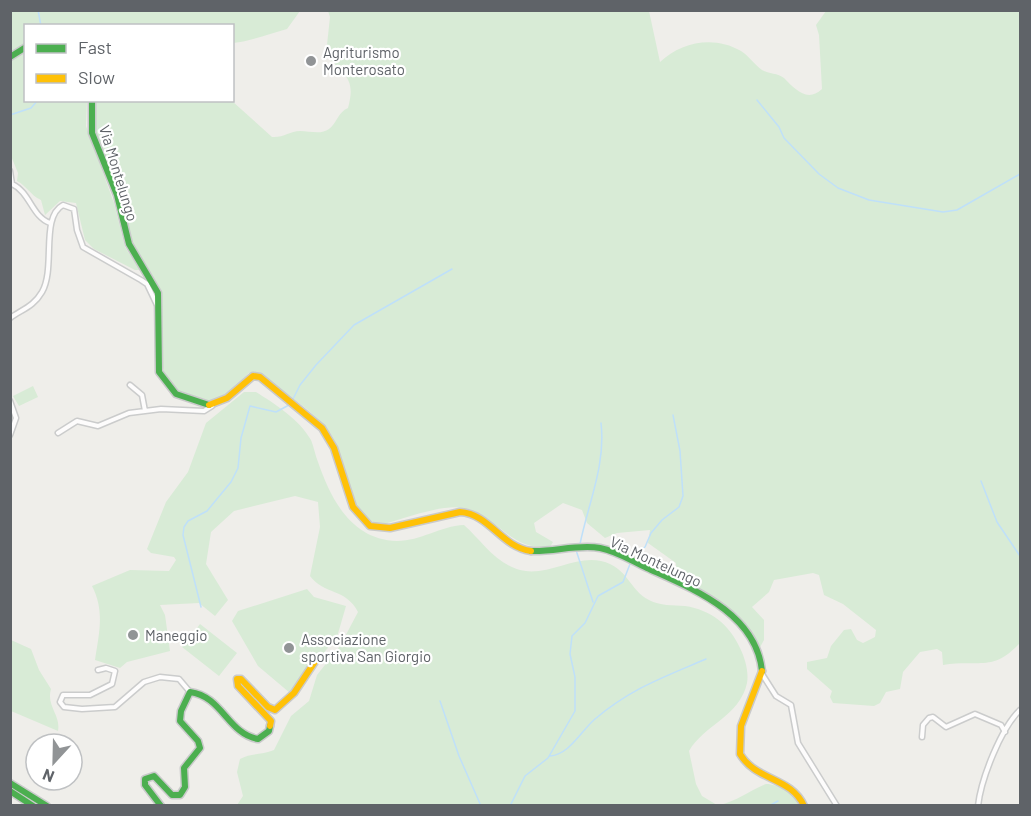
<svg xmlns="http://www.w3.org/2000/svg" width="1031" height="816" font-family="Barlow,sans-serif">
  <rect width="100%" height="100%" fill="#efeeea"/>
  <path fill="#d8ebd6" d="M11,11H300L287,29C268,34 251,41 233,43L232,26H26L25,43L11,54Z
    M328,11H649L660,62C681,42 714,35 741,51C749,56 754,64 762,70C769,74 778,73 784,78C795,89 807,103 822,89L819,35L816,25L826,11H1020V643C992,673 979,659 943,665L942,652L937,649L920,652L903,672L900,689L886,692L880,703L874,706L833,703L830,697L832,691L807,669V662L827,658L831,646L844,630L851,629L857,640L863,643L875,637L876,630L843,604L824,595L819,575L813,573L774,580L769,592L752,607L764,620V640L759,649C745,612 710,597 677,580L676,563L648,543L650,530L617,533L605,538L587,523L582,510L563,503L534,523L536,532L553,542L550,547C544,547 537,547 532,546C506,541 490,512 463,508C441,504 403,519 381,525C341,513 351,466 332,436C316,411 282,392 259,373H249L231,391L208,403L187,395L169,385L165,375L160,356L159,290L153,276L136,252L94,132L93,101H232L272,137C283,138 290,131 300,131C310,131 321,135 329,129C337,123 338,112 348,108C357,76 342,75 326,54L330,17Z
    M25,52L26,100L87,101L86,126L114,203L125,247L140,270H135L94,249L85,240L76,203L60,201L45,215L41,200C30,195 27,186 17,181L18,173L11,156V61Z
    M33,386L38,397L19,406L13,396Z
    M256,392C275,404 299,419 311,440C314,447 315,455 318,462C331,500 352,540 397,541C421,541 440,526 464,525C482,541 495,563 520,570C547,577 575,555 601,561C628,567 629,590 649,600C660,606 673,605 685,606C711,610 729,624 740,648C745,658 749,672 747,683C740,716 704,725 689,751L696,784L702,796L717,805H237L243,796L237,772L240,759C251,753 262,755 274,750L291,716L309,701L317,675L340,646L358,612C346,588 324,595 310,576L320,527L318,502L295,496L234,511L211,532L206,564L228,600L215,616L199,603L160,605L165,615L170,651L127,662L120,668L95,660C99,633 105,611 92,586L130,570L169,571L176,560L174,557L151,553L147,549L166,502L188,472L206,423L244,392Z
    M307,589L314,597L346,606L337,637L290,693L258,666L232,621L238,611Z
    M200,624L237,653L219,676L182,647Z
    M11,640L31,649L39,670L51,689C46,706 61,715 58,731L11,711Z
    M766,784C777,784 797,793 798,805H720C737,801 749,791 766,784Z"/>
  <g fill="none" stroke-linecap="round" stroke-linejoin="round">
    <path stroke="#bfe0f9" stroke-width="1.5" d="M38,10L41,26
      M757,100L779,127L784,138L819,174L838,188L869,200L943,212L957,210L1020,174
      M10,115L31,108L38,100
      M292,401L300,385L316,365L354,325L452,269
      M981,481L997,522L1020,556
      M580,544C588,504 606,465 601,423
      M576,550L593,602
      M632,559L633,555L645,547L651,533L662,520L679,507L683,496L680,451L673,415
      M201,607L183,535L184,527L188,521L207,511L231,482L238,468L241,438L250,406L276,412L289,405
      M440,701L459,756L481,806
      M550,756C569,755 581,731 595,719C632,688 662,678 706,659
      M510,806L525,776L548,758L575,711V677L570,654L572,636L585,623L598,596L623,582L630,564
      M769,806L778,801"/>
    <g stroke="#cbcccc" stroke-width="7">
      <path id="street" d="M10,171L12,184C30,192 32,217 50,223
        M10,318C23,309 34,306 42,292C56,268 40,217 63,205L74,209L77,230L83,247L141,280L147,284L157,305
        M130,385L142,395L145,411
        M10,401L16,418L10,435
        M58,433L77,421L98,426L129,413L161,409L204,411L212,406
        M98,670L106,668L115,671L112,684L90,695H63L60,702L64,707L82,709L115,707L144,682L160,677L179,679L190,692
        M762,674L776,696L791,705L798,743L837,806
        M922,737L923,725L929,718L933,717L946,727L975,714L1001,725L1005,732
        M978,806C981,779 1001,728 1020,710"/>
    </g>
    <g stroke="#cacacb" stroke-width="9">
      <path id="fast" d="M10,57L26,47
        M92,100V133L117,195L129,244L158,293L159,372L176,394L209,405
        M531,551C554,552 578,544 600,548C617,551 632,561 647,568C693,589 756,613 762,671
        M10,783L47,806
        M10,791L33,806
        M161,806L145,785V779L154,776L172,795H180L185,787L184,768L200,748L198,741L180,721L181,711L190,692C222,696 228,734 258,739L269,731L270,726"/>
    </g>
    <g stroke="#cacacb" stroke-width="9">
      <path id="slow" d="M209,405L227,398L253,376L260,377L322,428L334,448L353,507L370,526L390,528L460,512C490,514 501,547 531,551
        M762,671L741,726L740,754C756,781 791,777 804,806
        M270,726L271,721L238,686L237,679H241L268,707L275,710L294,693L316,660"/>
    </g>
    <use href="#street" stroke="#fdfcfc" stroke-width="4"/>
    <use href="#fast" stroke="#4caf50" stroke-width="6"/>
    <use href="#slow" stroke="#ffc107" stroke-width="6"/>
  </g>
  <g fill="#919496" stroke="#fff" stroke-width="2">
    <circle cx="311" cy="61" r="6"/>
    <circle cx="133" cy="635" r="6"/>
    <circle cx="289" cy="648" r="6"/>
  </g>
  <g text-anchor="middle" dominant-baseline="central" stroke-width="4.5" stroke-linejoin="round" paint-order="stroke">
    <g font-size="15" fill="#5f6368" stroke="#fff" text-anchor="start">
      <text x="323" y="52">Agriturismo<tspan x="323" dy="17">Monterosato</tspan></text>
      <text x="145" y="635">Maneggio</text>
      <text x="301" y="639">Associazione<tspan x="301" dy="17">sportiva San Giorgio</tspan></text>
    </g>
    <g font-size="15" fill="#5f6368" stroke="#fff">
      <text transform="translate(119 173) rotate(73)">Via Montelungo</text>
      <text transform="translate(656 561) rotate(25)">Via Montelungo</text>
    </g>
  </g>
  <rect width="1031" height="816" fill="none" stroke="#5f6368" stroke-width="24"/>
  <rect x="24" y="24" width="210" height="78" fill="#ffffff" stroke="#bfc1c3" stroke-width="1.5"/>
  <rect x="36" y="44" width="30" height="9" fill="#4caf50" stroke="#bfc1c3" stroke-width="1.5"/>
  <text x="78" y="54" font-size="18" fill="#5f6368">Fast</text>
  <rect x="36" y="74" width="30" height="9" fill="#ffc107" stroke="#bfc1c3" stroke-width="1.5"/>
  <text x="78" y="84" font-size="18" fill="#5f6368">Slow</text>
  <g transform="translate(54 762) rotate(202)"><circle r="28" fill="#ffffff" stroke="#bfc1c3" stroke-width="1.5"/>
  <path d="M0-4.5L10 22L0 15L-10 22Z" fill="#919496"/>
  <text y="-9" font-size="16" font-weight="bold" text-anchor="middle" fill="#5f6368">N</text>
  </g>
</svg>
